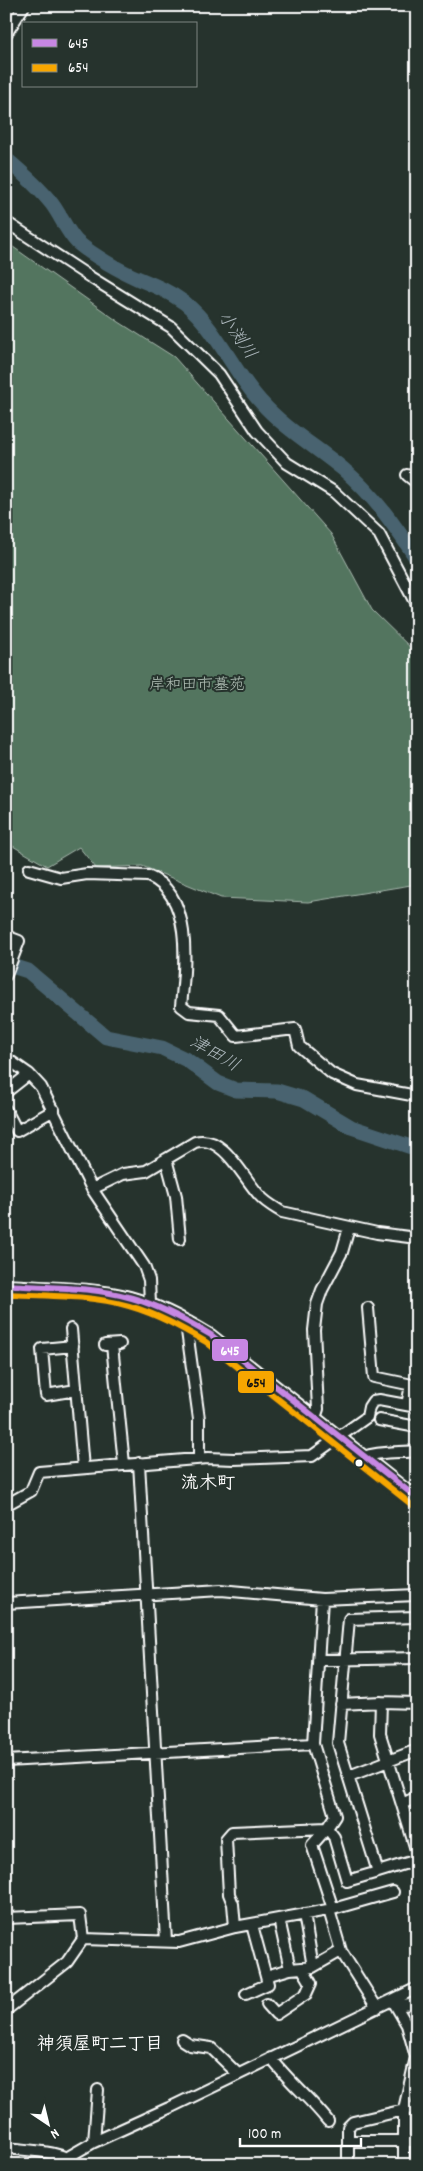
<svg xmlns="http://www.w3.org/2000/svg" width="423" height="2171" font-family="Dekko,'Klee One',sans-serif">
  <rect width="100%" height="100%" fill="#26332d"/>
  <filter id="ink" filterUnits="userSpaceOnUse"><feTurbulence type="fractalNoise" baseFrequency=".02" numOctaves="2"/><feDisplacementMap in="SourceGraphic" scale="10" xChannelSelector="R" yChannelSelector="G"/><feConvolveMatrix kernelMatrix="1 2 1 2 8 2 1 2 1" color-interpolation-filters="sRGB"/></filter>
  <g filter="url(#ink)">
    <path fill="#53745f" stroke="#a9baaf" d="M6,242L119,322L174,357L331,534L372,610L417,654V884L308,902L221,898L142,866L96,868L79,847L47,866L6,842Z"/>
    <path fill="#4a646f" stroke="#92a2a9" d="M6,1318L9,1321V1473L6,1476Z"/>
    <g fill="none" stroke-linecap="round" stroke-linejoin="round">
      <path stroke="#4a646f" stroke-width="15" d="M6,159C19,170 42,191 52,204C61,216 67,232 77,242C92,255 120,271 139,279C156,286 170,292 185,303C218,330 233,372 261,402C285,429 315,446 343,469C374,495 395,526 417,559
        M6,964L28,971L106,1037L162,1048L187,1060L218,1083L236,1090L277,1091L304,1099L351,1127L417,1149"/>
      <g stroke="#fff" stroke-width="14">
        <path id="minor" d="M6,34L24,6
          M6,222L90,277L171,327L219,374L257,431L287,463L334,492L379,534L417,606
          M407,475L417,483
          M29,869L61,878L87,874L148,876C194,895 185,967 181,1006L189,1012L219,1015L236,1036L295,1029L299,1046L332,1074L357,1085L417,1096
          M6,936L19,941L6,975
          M6,1058L29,1074L41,1087L92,1189L144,1266L149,1280L150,1303
          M6,1092L29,1074
          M6,1110L17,1131L54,1110
          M166,1159L176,1196L180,1239
          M92,1189L123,1174L146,1171L195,1142C224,1134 242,1177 260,1196C266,1203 274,1207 282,1212L377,1233L417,1238
          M6,1285C46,1288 92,1287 130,1297C159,1305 185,1319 211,1335L417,1498
          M368,1308L374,1377L417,1386
          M189,1322L187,1331L199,1419V1458
          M71,1329L83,1468
          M105,1345L120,1344
          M112,1345L124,1464
          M73,1346L42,1349L46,1395L76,1390
          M407,1405L411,1385
          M315,1418L318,1409L314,1330L317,1304L322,1290L342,1252L349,1228
          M379,1420L417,1427
          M364,1457C380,1451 399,1453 417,1451
          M139,1463L166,1941
          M6,1505L31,1491L39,1472L208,1458L234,1459L312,1456L367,1417L369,1407L373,1401L379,1400L417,1407
          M322,1599L313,1744L335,1816L327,1828L312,1845L333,1909
          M6,1603L221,1590L322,1599L417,1595
          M417,1617L349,1619L338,1743L378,1872L417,1860
          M318,1660L417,1658
          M381,1702L380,1734L417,1853
          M341,1704L381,1702L417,1703
          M6,1761L313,1744
          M349,1776L417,1750
          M402,1804L417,1797
          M329,1910L341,1951L377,2008
          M304,1914L313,1967
          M6,1918L80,1915L83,1939L179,1942L235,1927L333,1909L393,1892
          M279,1919L290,1969
          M235,1927L233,1904L229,1894L226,1839L232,1832L327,1828L334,1837L347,1881L378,1872
          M266,1976L290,1969L313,1967L341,1951
          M246,1994L268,1984L252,1925
          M393,2001L407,2025L416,2057L404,2109V2165
          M267,2004L276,2014L306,1994L311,1983L302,1968
          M396,2006L417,2003
          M6,2010L67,1962L83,1939
          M182,2040L190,2045L211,2048L238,2074
          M271,2058C288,2081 310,2098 328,2121
          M348,2141H417
          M94,2142L98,2090
          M6,2148C32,2151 58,2150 80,2165
          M68,2157L94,2142L169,2108L417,1988
          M348,2165V2127L353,2122L417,2107"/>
      </g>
      <use href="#minor" stroke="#26332d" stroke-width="10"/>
      <g stroke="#26332d" stroke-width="10">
        <path id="bus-1" d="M6,1285C48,1288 91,1286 132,1298C160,1306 186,1320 211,1335L417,1498"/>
      </g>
      <g stroke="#26332d" stroke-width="10">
        <path id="bus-2" d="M6,1294C47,1296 90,1295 129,1306C157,1314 182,1328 206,1342L412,1505"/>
      </g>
      <use href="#bus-1" stroke="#c787e3" stroke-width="6"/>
      <use href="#bus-2" stroke="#f7a600" stroke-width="6"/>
    </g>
  </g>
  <circle fill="#fff" stroke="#26332d" stroke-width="2" cx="359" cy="1463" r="4.5"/>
  <g text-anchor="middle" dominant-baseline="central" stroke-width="4" stroke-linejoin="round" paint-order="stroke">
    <g font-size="16" fill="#b2c0b7" stroke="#26332d">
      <text x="197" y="685">岸和田市墓苑</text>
    </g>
    <g font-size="18" font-style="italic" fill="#aeb9be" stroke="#26332d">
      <text transform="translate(236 336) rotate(55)">小渕川</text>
      <text transform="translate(214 1055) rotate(30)">津田川</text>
    </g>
    <g font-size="18" font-weight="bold" fill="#fff" stroke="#26332d">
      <text x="208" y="1484">流木町</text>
      <text x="100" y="2045">神須屋町二丁目</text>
    </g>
  </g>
  <g stroke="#26332d" stroke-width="2">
    <rect x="211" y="1338" width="38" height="24" rx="5" fill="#c787e3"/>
    <rect x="237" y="1370" width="38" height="24" rx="5" fill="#f7a600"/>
  </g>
  <g font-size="14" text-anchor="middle" font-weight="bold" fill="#fff">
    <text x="230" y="1355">645</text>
  </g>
  <g font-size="14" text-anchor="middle" font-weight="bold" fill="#111">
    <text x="256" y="1387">654</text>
  </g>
  <rect width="423" height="2171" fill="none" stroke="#26332d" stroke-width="25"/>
  <rect x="12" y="12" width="398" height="2146" fill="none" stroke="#fff" stroke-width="2" filter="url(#ink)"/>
  <rect x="22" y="22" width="175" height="65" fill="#26332d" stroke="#7d8581"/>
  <rect x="32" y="39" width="25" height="8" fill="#c787e3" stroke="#7d8581"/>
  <text x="68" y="48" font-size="15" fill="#ffffff">645</text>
  <rect x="32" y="64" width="25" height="8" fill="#f7a600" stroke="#7d8581"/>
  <text x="68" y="72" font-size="15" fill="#ffffff">654</text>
  <g transform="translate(48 2124) rotate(145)" stroke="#26332d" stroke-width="4" paint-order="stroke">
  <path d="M0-4L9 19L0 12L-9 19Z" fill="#ffffff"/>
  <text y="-8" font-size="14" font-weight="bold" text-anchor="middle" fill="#ffffff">N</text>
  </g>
  <path d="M240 2138v8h121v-8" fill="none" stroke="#ffffff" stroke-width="2.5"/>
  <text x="248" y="2138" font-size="15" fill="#ffffff" stroke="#26332d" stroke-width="4" paint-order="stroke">100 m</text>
</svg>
